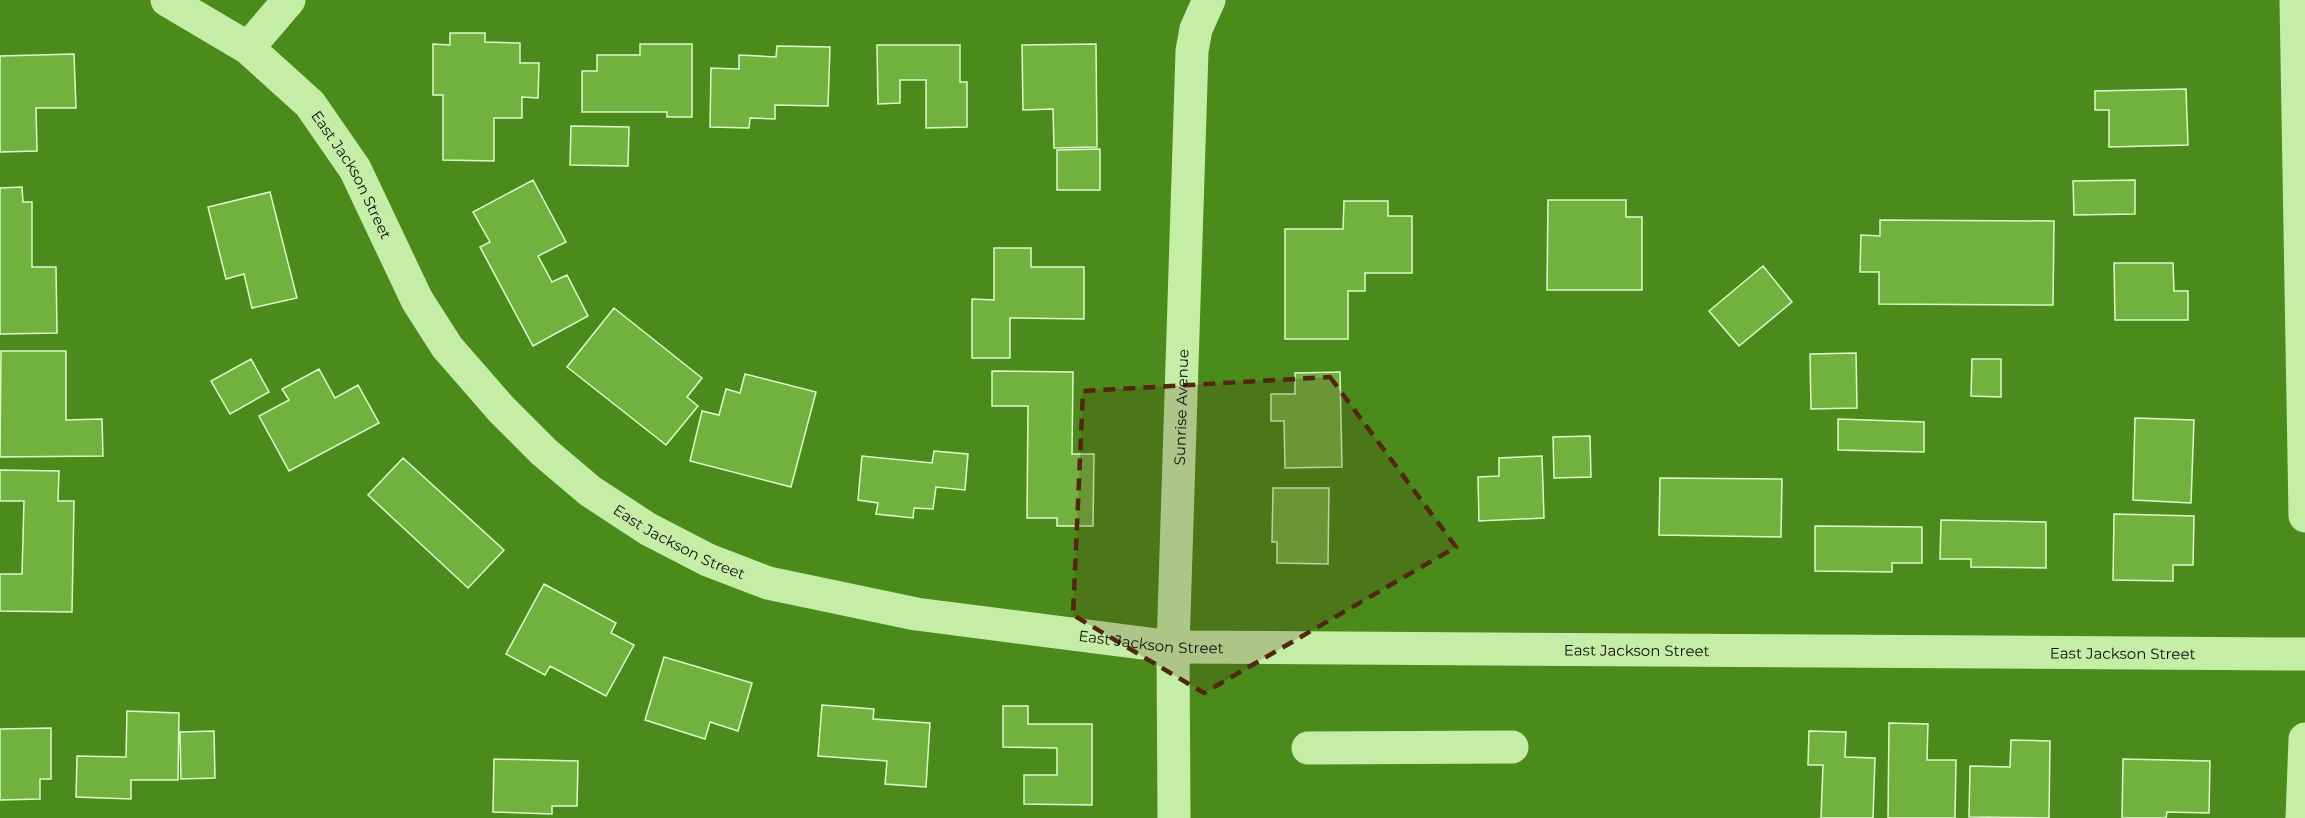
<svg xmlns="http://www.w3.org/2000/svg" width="2305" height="818" font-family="Montserrat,sans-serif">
  <rect width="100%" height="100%" fill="#4b8b1b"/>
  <path fill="#71b23f" stroke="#e0f9cc" stroke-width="1.5" d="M450,33H485V42L520,43V63H539L538,98L522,97V118H494V161L443,160V95H433V44L450,45Z
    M640,44H692V117H667V112H582V71H597V55H640Z
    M1096,44L1097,147L1054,148L1053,109L1023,110L1022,45Z
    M877,45H960V82H967V127L926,128V80H900V103L878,104Z
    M777,46L830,47L828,106L775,105V119L750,118L749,128L710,127L711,68L739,69V55L776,57Z
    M74,54L76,108H36L37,151L0,152V56Z
    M2186,89L2188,145L2109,147V110H2095V91Z
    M571,126L629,127L628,166L570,165Z
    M1100,149V190H1057V150Z
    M533,180L566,242L538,256L552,282L567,275L588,316L533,346L480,247L490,242L473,212Z
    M2135,180V214L2074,215L2073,181Z
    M22,187L23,202H32V267H56L57,333L0,334V188Z
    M270,192L297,298L252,308L244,274L226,279L208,207Z
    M1548,200H1626V217H1642V290H1547Z
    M1344,201H1388V216H1412V273H1365V291H1348V339H1285V229H1343Z
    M1880,220L2054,221L2053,305L1879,304V272H1860L1861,235L1880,236Z
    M994,248H1031V267H1084V319L1010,318V358H972V299L994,300Z
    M2114,263H2173L2174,291H2188V320H2115Z
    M1763,266L1792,302L1739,346L1709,311Z
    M614,308L702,378L687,397L698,406L666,445L567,367Z
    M1,351H66V420L102,419L103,456L0,457Z
    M1856,353L1857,408L1811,409L1810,354Z
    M251,359L269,392L230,414L211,381Z
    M1972,359H2001V397L1971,396Z
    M319,369L335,398L358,385L379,423L289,471L259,416L289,400L282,389Z
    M992,371L1073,372L1072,454H1094L1093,526H1057V518H1027L1028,406H992Z
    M1340,372L1342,467L1285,468L1284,421H1271V394H1295V373Z
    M745,374L816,392L791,487L690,461L702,411L719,415L726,389L740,393Z
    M2135,418L2194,420L2191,503L2133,500Z
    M1838,419L1924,422V452L1838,450Z
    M1590,436L1591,477L1554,478L1553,437Z
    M934,451L968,454L965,490L936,487L933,509L914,508L913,518L876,514L878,503L858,500L862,456L932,463Z
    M1542,456L1544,518L1479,521L1478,477L1499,476V458Z
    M403,458L504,550L468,588L368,495Z
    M0,470L59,471L58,501H74L72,612L0,611V574H22L24,501H0Z
    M1660,478L1782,479L1781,537L1659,535Z
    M1273,488H1329L1328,564L1277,563V542H1272Z
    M2114,514L2194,516L2193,565H2173V581L2113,580Z
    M1941,520L2046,522V568L1971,567V559H1940Z
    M1815,526L1922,527V563H1892V572L1815,571Z
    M544,584L616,623L611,633L634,645L606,696L550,666L545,675L506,654Z
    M664,657L752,683L738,731L710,722L705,739L645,720Z
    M822,705L874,709L873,719L930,723L926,787L885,784L887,761L818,756Z
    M1003,706H1028V724H1092V805L1024,804V775H1057V748L1003,747Z
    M127,711L179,713L178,780H131V799L76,797L77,756L126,757Z
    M1889,723L1928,724L1927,760H1956L1955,818H1888Z
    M51,728V779H40V799L0,800V729Z
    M214,731L215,778L181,779L180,732Z
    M1809,731L1846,732L1845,757L1875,758L1873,818H1821L1823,765H1808Z
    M2011,740L2050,741L2049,818L1969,817L1970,766L2010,767Z
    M494,759L578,761L577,806H552V814L493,812Z
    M2123,759L2210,761L2209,813L2167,812L2166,818H2122Z"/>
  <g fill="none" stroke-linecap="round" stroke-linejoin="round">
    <g stroke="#c5eda6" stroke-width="33">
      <path id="s1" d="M167,0L248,48L310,104L355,169L417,300L447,347L501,409L544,452L590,491L648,529L708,560L768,583L916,614L1173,647L2305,654"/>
      <path d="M2296,0L2305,516"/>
      <path d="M248,48L289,0"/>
      <path d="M1308,748L1512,747"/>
      <path id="s2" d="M1174,818L1173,647L1192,51L1196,29L1209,0"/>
      <path d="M2302,818L2305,739"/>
    </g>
  </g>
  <path fill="#522710" fill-opacity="0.2" stroke="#522710" stroke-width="4.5" stroke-dasharray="12 8" stroke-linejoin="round" d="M1330,377L1456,547L1204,693L1073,615L1083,391Z"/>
  <g text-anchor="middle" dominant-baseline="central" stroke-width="4.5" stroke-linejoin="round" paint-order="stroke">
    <g font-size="15" fill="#111" stroke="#4b8b1b">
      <text stroke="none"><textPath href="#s1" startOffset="260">East Jackson Street</textPath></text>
      <text stroke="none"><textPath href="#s2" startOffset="411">Sunrise Avenue</textPath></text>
      <text stroke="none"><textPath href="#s1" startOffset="764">East Jackson Street</textPath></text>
      <text stroke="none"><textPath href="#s1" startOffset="1250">East Jackson Street</textPath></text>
      <text stroke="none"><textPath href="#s1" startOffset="1736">East Jackson Street</textPath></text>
      <text stroke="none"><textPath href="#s1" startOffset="2222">East Jackson Street</textPath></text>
    </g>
  </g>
</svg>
